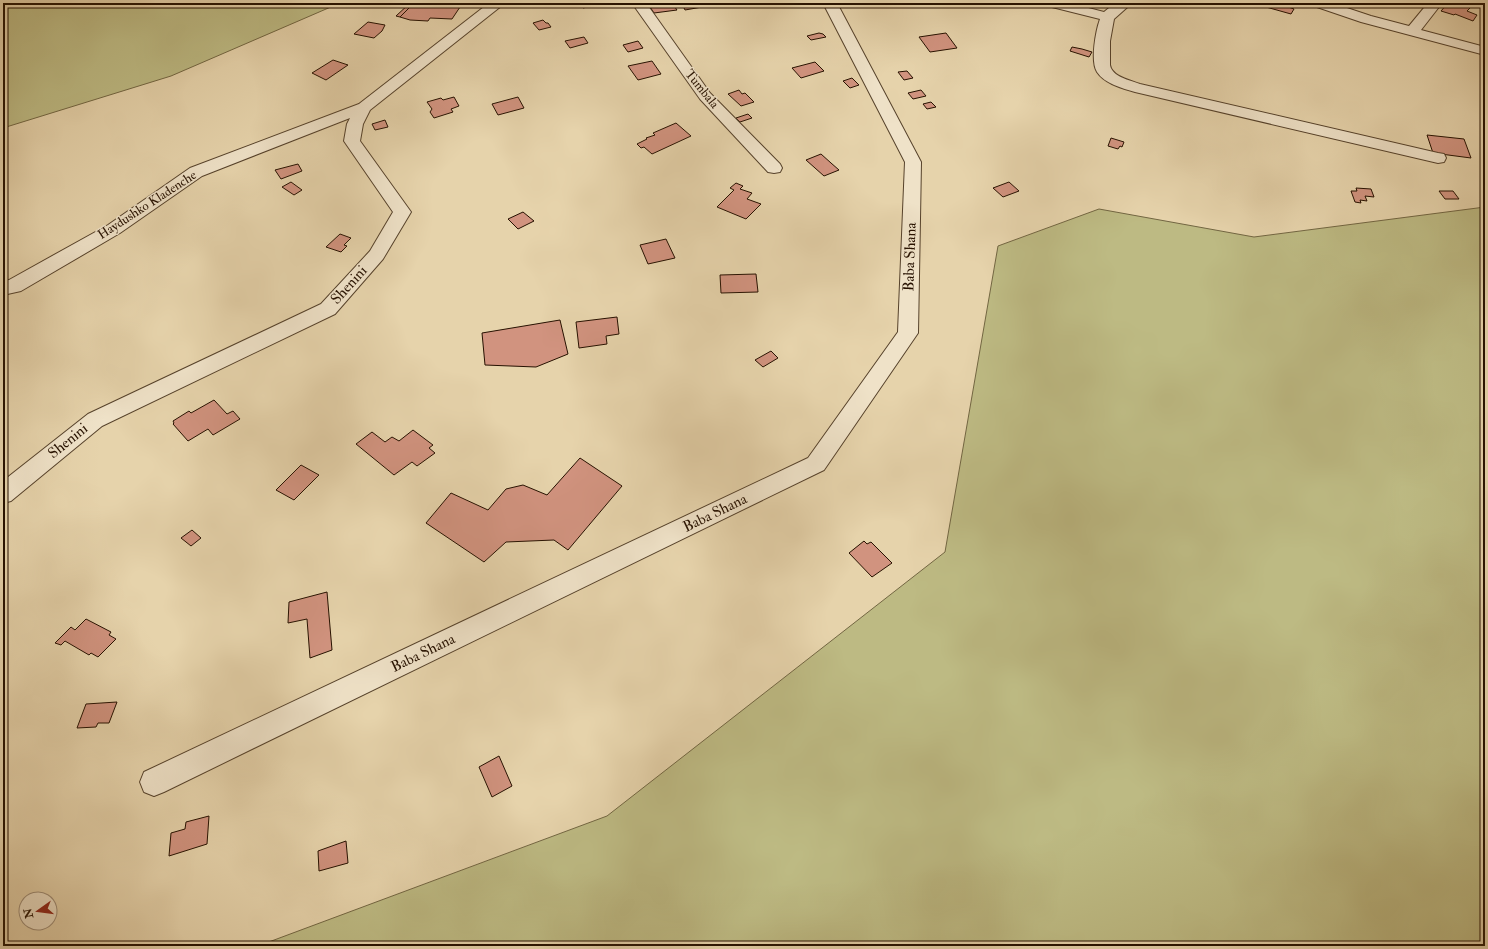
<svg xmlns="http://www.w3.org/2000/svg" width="1488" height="949" font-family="'IM FELL Double Pica',serif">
  <rect width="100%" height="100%" fill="#e6d3ab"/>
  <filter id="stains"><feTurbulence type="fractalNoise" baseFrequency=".005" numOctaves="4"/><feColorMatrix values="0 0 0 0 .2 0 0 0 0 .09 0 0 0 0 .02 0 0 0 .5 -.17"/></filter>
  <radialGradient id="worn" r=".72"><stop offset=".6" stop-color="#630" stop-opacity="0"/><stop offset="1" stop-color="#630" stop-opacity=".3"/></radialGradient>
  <path fill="#bdba83" stroke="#726642" d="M3,3H340L171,76L3,128Z
    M1485,207V946H258L607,816L945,552L998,246L1099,209L1254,237Z"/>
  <path fill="#d1937f" stroke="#261100" d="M410,3H414L400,17L396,16Z
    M414,3H436L435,5L460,7L452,19L430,18L428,21L410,20L400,17Z
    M581,3H605L583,8Z
    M664,3H672L677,10L654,13L650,7Z
    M699,3L702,7L685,10L683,6Z
    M1268,3H1277L1294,9L1291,14L1266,7Z
    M1448,3H1461V5L1470,8L1467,11L1477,15L1473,21L1455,14L1454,15L1441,11Z
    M543,20L546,23H548L551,27L539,30L533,23Z
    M368,22L385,25L382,31L374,38L354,34Z
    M819,33L823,34L826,37L811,40L807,36Z
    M946,33L957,48L930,52L919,37Z
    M584,37L588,43L570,48L565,41Z
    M638,41L643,48L628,52L623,45Z
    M1072,47L1082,49L1092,52L1089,57L1070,51Z
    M333,60L348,65L326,80L312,73Z
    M652,61L661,74L638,80L628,66Z
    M815,62L824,71L801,78L792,68Z
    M907,71L913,78L904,80L898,72Z
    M852,78L859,85L850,88L843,81Z
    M739,90L742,94L745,93L754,102L741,106L728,94Z
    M921,90L926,96L913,99L908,93Z
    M454,97L459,106L451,109L453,112L434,118L430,112L432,109L427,102L441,98L443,100Z
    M518,97L524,108L498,115L492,104Z
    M931,102L936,107L927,109L923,104Z
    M748,114L752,118L740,122L736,118Z
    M385,120L388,127L375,130L372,124Z
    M676,123L691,136L652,154L644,147L641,148L637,144L647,139L646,138L655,135L653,133Z
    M1427,135L1464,139L1471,158L1433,153Z
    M1111,138L1124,142L1122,147L1120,146L1118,149L1108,146Z
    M821,154L831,163L839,170L824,176L806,160Z
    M298,164L302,171L281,179L275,170Z
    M291,182L302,190L294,195L282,187Z
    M1009,182L1019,191L1003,197L993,188Z
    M736,183L743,186L740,189L752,193L747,199L761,204L746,219L717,207L734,190L730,188Z
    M1356,188L1371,189L1374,197L1365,196L1367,201L1360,200L1361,203L1355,202L1351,191H1357Z
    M1439,191H1453L1459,199H1445Z
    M523,212L534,221L518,229L508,219Z
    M340,234L351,238L344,245L347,246L341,252L326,247Z
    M666,239L675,258L648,264L640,245Z
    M756,274L758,292L721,293L720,275Z
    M617,317L619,334L606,336L607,344L579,348L576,322Z
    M560,320L568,354L536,367L485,365L482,333Z
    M771,351L778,358L763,367L755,360Z
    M214,400L227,414L233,411L240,419L213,435L208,429L188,441L173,424L174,423L173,421L189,411L191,413Z
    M413,430L433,445L429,448L435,453L417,466L412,462L394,475L356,444L372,432L385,442L392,437L399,441Z
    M580,458L622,486L568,550L554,540L506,542L484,562L426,523L451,493L488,510L506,489L523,485L547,495Z
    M301,465L319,475L294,500L276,490Z
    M192,530L201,538L191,546L181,538Z
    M864,541L867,544L871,542L892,563L872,577L849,553Z
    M327,592L332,650L310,658L307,619L288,623L289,602Z
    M86,619L111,632L109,635L116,639L98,657L91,653L89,655L65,641L61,645L55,643L71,627L75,630Z
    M117,702L109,723H98L96,727L77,728L86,704Z
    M499,756L512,786L492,797L479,767Z
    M209,816L207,844L169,856L171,833L185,829L186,822Z
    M346,841L348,863L319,871L318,851Z"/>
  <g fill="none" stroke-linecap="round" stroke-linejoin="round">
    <g stroke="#56422b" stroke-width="2">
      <path id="minor" d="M489,3H505L370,110L363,124L360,141L411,212L383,259L335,314L102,426L11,501L3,503V481L88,414L321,304L370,251L393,212L344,141L347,124L350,118L202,176L120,233L21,291L3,295V281L9,280L108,225L190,168L359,104Z
        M632,3H646L710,93L780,164L782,168L780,172L774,173L768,172L700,99Z
        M823,3H837L921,162L918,333L824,470L164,792L154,796L144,792L140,782L144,772L808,458L898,332L905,162Z
        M1046,3H1069L1104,12L1115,3H1132L1114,19L1110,41V65C1112,77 1130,80 1140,84L1438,153L1444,154L1446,158L1444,162L1438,163L1135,92C1122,88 1105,84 1097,72C1090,61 1096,30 1100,19L1048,6Z
        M1312,3H1332L1371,16L1409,26L1428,3H1442L1421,30L1485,47V55L1361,22L1314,6Z"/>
    </g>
    <use href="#minor" fill="#efe2c8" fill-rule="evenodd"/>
  </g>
  <g text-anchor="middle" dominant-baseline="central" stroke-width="3" stroke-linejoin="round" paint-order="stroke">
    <g font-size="13" fill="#261100" stroke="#efe2c8">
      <text transform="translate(702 89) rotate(51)">Tumbala</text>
      <text transform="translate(147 205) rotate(-33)">Haydushko Kladenche</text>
    </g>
    <g font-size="15" fill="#261100" stroke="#efe2c8">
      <text transform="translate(910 257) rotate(-88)">Baba Shana</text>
      <text transform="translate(349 285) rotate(-48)">Shenini</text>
      <text transform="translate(68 441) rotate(-39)">Shenini</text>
      <text transform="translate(715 513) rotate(-26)">Baba Shana</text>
      <text transform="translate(423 653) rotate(-26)">Baba Shana</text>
    </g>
  </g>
  <rect width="1488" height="949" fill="none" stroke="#e6d3ab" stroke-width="16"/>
  <rect x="4" y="4" width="1480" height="941" fill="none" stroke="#261100" stroke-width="2"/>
  <rect x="8" y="8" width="1472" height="933" fill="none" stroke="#261100"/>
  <g transform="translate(38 911) rotate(256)"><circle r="19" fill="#efe2c8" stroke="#9f8e78"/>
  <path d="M0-3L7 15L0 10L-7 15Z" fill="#8f2418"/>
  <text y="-6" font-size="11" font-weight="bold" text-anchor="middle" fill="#261100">N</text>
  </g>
  <rect width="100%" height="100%" filter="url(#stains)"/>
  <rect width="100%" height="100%" fill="url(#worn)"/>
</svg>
